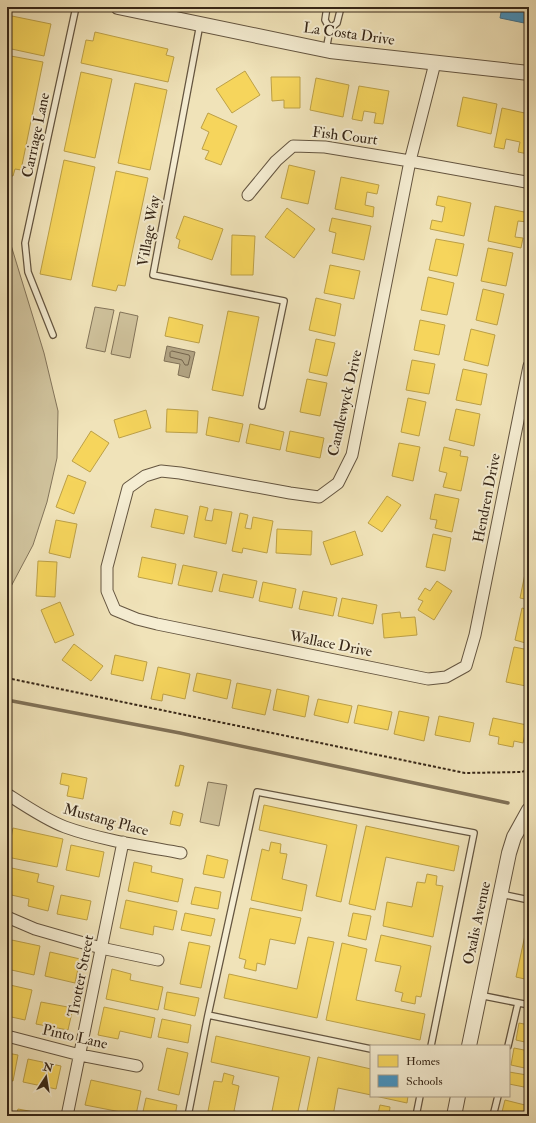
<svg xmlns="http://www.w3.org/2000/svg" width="536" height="1123" font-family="'IM FELL Double Pica',serif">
  <rect width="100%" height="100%" fill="#f0e3b9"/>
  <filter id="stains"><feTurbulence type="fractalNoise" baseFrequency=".005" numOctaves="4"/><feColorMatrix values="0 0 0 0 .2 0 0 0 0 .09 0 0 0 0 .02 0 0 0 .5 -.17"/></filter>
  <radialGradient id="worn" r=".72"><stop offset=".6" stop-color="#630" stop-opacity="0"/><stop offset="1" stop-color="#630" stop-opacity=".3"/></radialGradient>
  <path fill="#d0c39d" stroke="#83745a" d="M7,232L44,353L58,411L57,458L47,502L33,545L7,594Z
    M95,307L114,310L105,352L86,348Z
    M120,312L138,316L130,358L111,354Z
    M208,782L227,785L219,826L200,822Z"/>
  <path fill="#b1a382" stroke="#807157" d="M167,346L195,352L189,378L178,375L180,364L164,361Z"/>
  <path fill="#f6d55c" stroke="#bca047" d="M7,15L51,24L44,56L7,48Z
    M95,32L168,49L166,55L174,57L168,82L81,63L86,40L93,41Z
    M11,56L43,62L21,170L15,169L13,176L7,175V76Z
    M245,71L260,95L232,113L216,89Z
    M81,72L112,79L95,158L64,151Z
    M271,77H300V108H284V100L272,101Z
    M316,78L349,85L343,117L310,110Z
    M135,83L167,90L150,170L118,163Z
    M359,86L389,91L383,124L374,123L376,113L364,111L362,121L352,119Z
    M463,97L497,104L491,134L457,126Z
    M502,108L529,114L528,154L518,152L520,142L506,139L504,149L494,147Z
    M208,113L237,126L221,165L205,159L209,151L202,149L209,132L201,128Z
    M64,160L95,167L71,280L40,274Z
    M289,165L315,171L308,204L281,198Z
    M116,171L148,178L125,286L118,285L116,291L92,286Z
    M341,177L379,185L377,194L367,192L365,205L374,207L373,217L335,209Z
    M438,196L471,203L464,236L430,229L432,220L442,222L445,207L436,205Z
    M495,206L529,213L527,222L518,221L515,237L523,238L521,248L488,241Z
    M287,208L315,229L294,258L265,237Z
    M184,216L223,229L212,260L178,248L180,240L176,238Z
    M332,218L371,226L364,260L332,253L336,233L329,231Z
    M232,235L255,236L253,275H231Z
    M436,239L464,244L457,276L429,270Z
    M488,248L513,253L506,286L481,281Z
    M330,265L360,271L354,299L324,293Z
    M428,277L454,283L447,315L421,310Z
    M483,289L504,294L497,325L476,320Z
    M316,298L341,304L335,336L309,330Z
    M228,311L259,317L243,396L212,390Z
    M169,317L203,325L199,343L165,336Z
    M420,320L445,325L439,355L414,350Z
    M471,329L495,335L488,366L464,360Z
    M316,339L335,343L327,376L309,372Z
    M412,360L435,364L429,394L406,390Z
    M463,369L487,374L481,405L456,400Z
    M307,379L327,383L320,416L300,412Z
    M408,398L426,402L419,436L401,432Z
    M167,409L198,411L197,433L166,432Z
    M456,409L480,414L474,446L449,440Z
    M146,410L151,428L119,438L114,420Z
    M209,417L243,424L239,442L206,435Z
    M250,424L284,432L280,450L246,443Z
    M91,431L109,443L90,472L72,461Z
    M290,431L324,438L320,458L286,451Z
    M399,443L420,447L413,481L392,476Z
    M444,447L461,451L460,456L468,457L461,491L443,487L447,473L439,471Z
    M68,475L86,482L74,514L56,507Z
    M435,494L459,499L452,532L435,528L437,520L430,519Z
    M387,496L401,505L382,532L368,523Z
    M200,506L208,508L205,520L212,521L214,509L232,512L226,544L194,537Z
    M155,509L188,516L184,534L151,527Z
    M240,513L248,515L245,528L251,529L253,517L273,521L267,553L243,548L242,553L232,551Z
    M56,520L77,524L70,558L49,553Z
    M277,529L312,531L311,555L276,553Z
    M355,531L363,555L331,565L323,542Z
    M433,534L451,538L445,571L426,567Z
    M142,557L176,564L172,584L138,577Z
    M38,561L57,562L55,597L36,596Z
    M183,565L217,572L212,592L178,585Z
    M526,569H529V600L520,598Z
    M223,574L257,581L253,598L219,591Z
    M437,581L452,591L434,620L418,610L423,601L418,599L425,588L430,591Z
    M263,582L296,589L292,608L259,601Z
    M303,591L337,598L333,616L299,609Z
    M342,598L377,605L373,624L338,616Z
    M60,602L74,635L55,643L41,610Z
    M522,608L529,610V644L515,640Z
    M400,612L401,618L415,617L417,635L384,638L382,614Z
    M74,644L103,666L91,681L62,660Z
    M514,647L529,650V673L526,686L506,682Z
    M115,655L147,662L143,681L111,674Z
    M158,667L190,674L185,699L163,694L162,701L151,699Z
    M197,673L231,680L227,699L193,691Z
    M237,683L271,690L265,715L232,708Z
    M277,689L309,696L305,717L273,710Z
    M318,699L352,706L348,723L314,715Z
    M358,705L392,712L388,730L354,723Z
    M399,711L429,717L424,741L394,734Z
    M439,716L474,723L470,742L435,735Z
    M493,718L527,725L523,743L514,741L513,747L498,744L499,737L489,735Z
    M180,765L184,766L179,786H175Z
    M62,773L87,778L83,799L67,796L69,786L60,784Z
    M264,805L357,825L341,902L316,896L327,845L259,830Z
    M173,811L183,814L180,826L170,824Z
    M366,826L459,846L454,871L386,857L375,910L349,904Z
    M13,828L63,839L57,867L7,857Z
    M271,842L281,844L280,853L287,854L282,879L307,885L302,911L251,900L262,849L269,851Z
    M71,845L104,852L99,877L66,870Z
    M207,855L228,860L224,878L203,874Z
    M134,862L152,866L151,872L183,879L178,902L128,891Z
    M7,867L39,874L37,882L54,886L48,911L28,906L29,899L7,894Z
    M427,874L437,876L436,885L443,886L433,937L383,926L387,902L412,907L417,882L425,883Z
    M195,887L221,892L218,909L191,904Z
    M61,895L91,901L87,920L57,914Z
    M126,900L177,911L173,930L154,926L153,935L120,928Z
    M250,908L301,918L295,944L270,939L265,965L257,963L256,971L244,968L246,960L239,958Z
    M185,913L215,919L211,936L181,930Z
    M353,913L371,916L366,940L348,936Z
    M528,921H529V980L516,977Z
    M381,935L431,946L421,997L416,996L415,1004L401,1001L403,993L395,991L401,966L375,961Z
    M308,937L334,942L317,1018L224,998L229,974L297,989Z
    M7,939L40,946L34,975L7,969Z
    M189,942L210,946L201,988L180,984Z
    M342,943L367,949L356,1000L425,1014L420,1040L326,1020Z
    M50,952L80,959L75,983L45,976Z
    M112,969L131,974L130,980L163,987L158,1010L106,999Z
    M7,978L11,979L10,985L32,990L25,1020L7,1016Z
    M167,992L199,998L195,1016L164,1009Z
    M41,1002L73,1008L68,1030L36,1024Z
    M104,1007L155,1018L151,1038L120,1031L118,1039L98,1035Z
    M162,1019L191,1025L188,1043L158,1037Z
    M519,1023L529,1025V1043L516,1040Z
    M216,1036L310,1057L297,1116H271L279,1077L211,1062Z
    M167,1048L188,1053L179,1095L158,1090Z
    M514,1048L529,1051V1088L509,1084V1072L527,1075L529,1069L511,1065Z
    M7,1053L18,1055L13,1081L7,1080Z
    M318,1057L371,1069V1095L338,1088L333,1116H306Z
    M28,1059L61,1066L56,1089L23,1082Z
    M224,1073L234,1076L232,1084L239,1086L234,1111L258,1116H207L214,1081L222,1082Z
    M91,1080L141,1091L136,1115L85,1105Z
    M375,1096H408L407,1103Z
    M146,1098L177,1105L175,1116H142Z
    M526,1099H529V1116H501L505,1100L525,1105Z
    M380,1105L390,1107L389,1116H391H370L371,1112L378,1114Z
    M18,1109L50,1115V1116H16Z"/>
  <path fill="#4393c3" stroke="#3f728f" d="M502,7H529V24L500,18Z"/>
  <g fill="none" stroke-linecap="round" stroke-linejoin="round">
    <path stroke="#74644c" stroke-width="1" d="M172,351L189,355L190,357L188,365H185L182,360L170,357V353Z"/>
    <path stroke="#807157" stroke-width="3.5" d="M7,700L180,733L508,803"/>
    <g stroke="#645540" stroke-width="8">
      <path id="service" d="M327,7L325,20L330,29
        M200,24L153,275L284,301L262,406
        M326,50L330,29L337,23L341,7
        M53,335L28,272L25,243L76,7
        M501,894L529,900
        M479,995L529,1005
        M208,1015L371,1049
        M508,1046L518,1003
        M188,1116L208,1015L257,792L474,833L431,1046
        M416,1116L420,1096
        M493,1116L498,1096"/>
    </g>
    <g stroke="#645540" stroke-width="13">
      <path id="minor" d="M435,63L410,161L352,455L338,483L319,497L290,493L180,473L161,471L145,476L128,488L107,567V591L115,610L137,619L157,624L428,679L446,677L466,666L475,635L529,366
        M248,195L276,161L293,146L325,147L410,161L526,182L529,183
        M7,794C24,805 46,820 65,827C101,840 143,846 181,853
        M7,917L35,929L101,948L158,960
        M7,1036L80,1055L137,1066
        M67,1116L123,842"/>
    </g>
    <g stroke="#645540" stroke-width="16">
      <path id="tertiary" d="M118,7L330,51L529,73
        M469,1046L509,853L514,837L529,810
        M454,1116L458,1096"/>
    </g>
    <path stroke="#362617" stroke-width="2" stroke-dasharray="3 2" stroke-linecap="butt" d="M7,678L465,773L522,772L529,769"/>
    <use href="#service" stroke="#f5edd2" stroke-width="5.5"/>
    <use href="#minor" stroke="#f5edd2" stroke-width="11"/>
    <use href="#tertiary" stroke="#f5edd2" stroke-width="14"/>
  </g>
  <g text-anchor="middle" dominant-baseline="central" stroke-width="4" stroke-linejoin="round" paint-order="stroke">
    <g font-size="15" fill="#362617" stroke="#f5edd2">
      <text transform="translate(349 34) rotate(8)">La Costa Drive</text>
      <text transform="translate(36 135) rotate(-78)">Carriage Lane</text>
      <text transform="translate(345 136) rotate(7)">Fish Court</text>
      <text transform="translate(149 231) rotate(-80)">Village Way</text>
      <text transform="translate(345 403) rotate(-77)">Candlewyck Drive</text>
      <text transform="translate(487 498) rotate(-79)">Hendren Drive</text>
      <text transform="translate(331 644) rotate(11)">Wallace Drive</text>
      <text transform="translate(106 820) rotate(15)">Mustang Place</text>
      <text transform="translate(477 923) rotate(-78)">Oxalis Avenue</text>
      <text transform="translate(81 976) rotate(-79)">Trotter Street</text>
      <text transform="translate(75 1037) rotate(13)">Pinto Lane</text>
    </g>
  </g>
  <rect width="536" height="1123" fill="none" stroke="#f0e3b9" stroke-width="24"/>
  <rect x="8" y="8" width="520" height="1107" fill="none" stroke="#362617" stroke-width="2"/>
  <rect x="12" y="12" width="512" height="1099" fill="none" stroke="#362617"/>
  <rect x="370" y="1045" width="140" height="52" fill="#f5edd2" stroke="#a99d87"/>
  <rect x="378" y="1055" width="20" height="12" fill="#f6d55c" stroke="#a99d87"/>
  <text x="406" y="1065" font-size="12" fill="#362617">Homes</text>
  <rect x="378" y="1075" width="20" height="12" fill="#4393c3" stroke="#a99d87"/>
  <text x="406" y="1085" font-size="12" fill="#362617">Schools</text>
  <g transform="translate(46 1077) rotate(12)" stroke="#f5edd2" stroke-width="3" paint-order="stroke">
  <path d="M0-3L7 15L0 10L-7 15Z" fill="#362617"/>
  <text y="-6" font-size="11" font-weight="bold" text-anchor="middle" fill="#362617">N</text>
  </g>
  <rect width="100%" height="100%" filter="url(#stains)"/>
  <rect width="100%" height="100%" fill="url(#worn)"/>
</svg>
